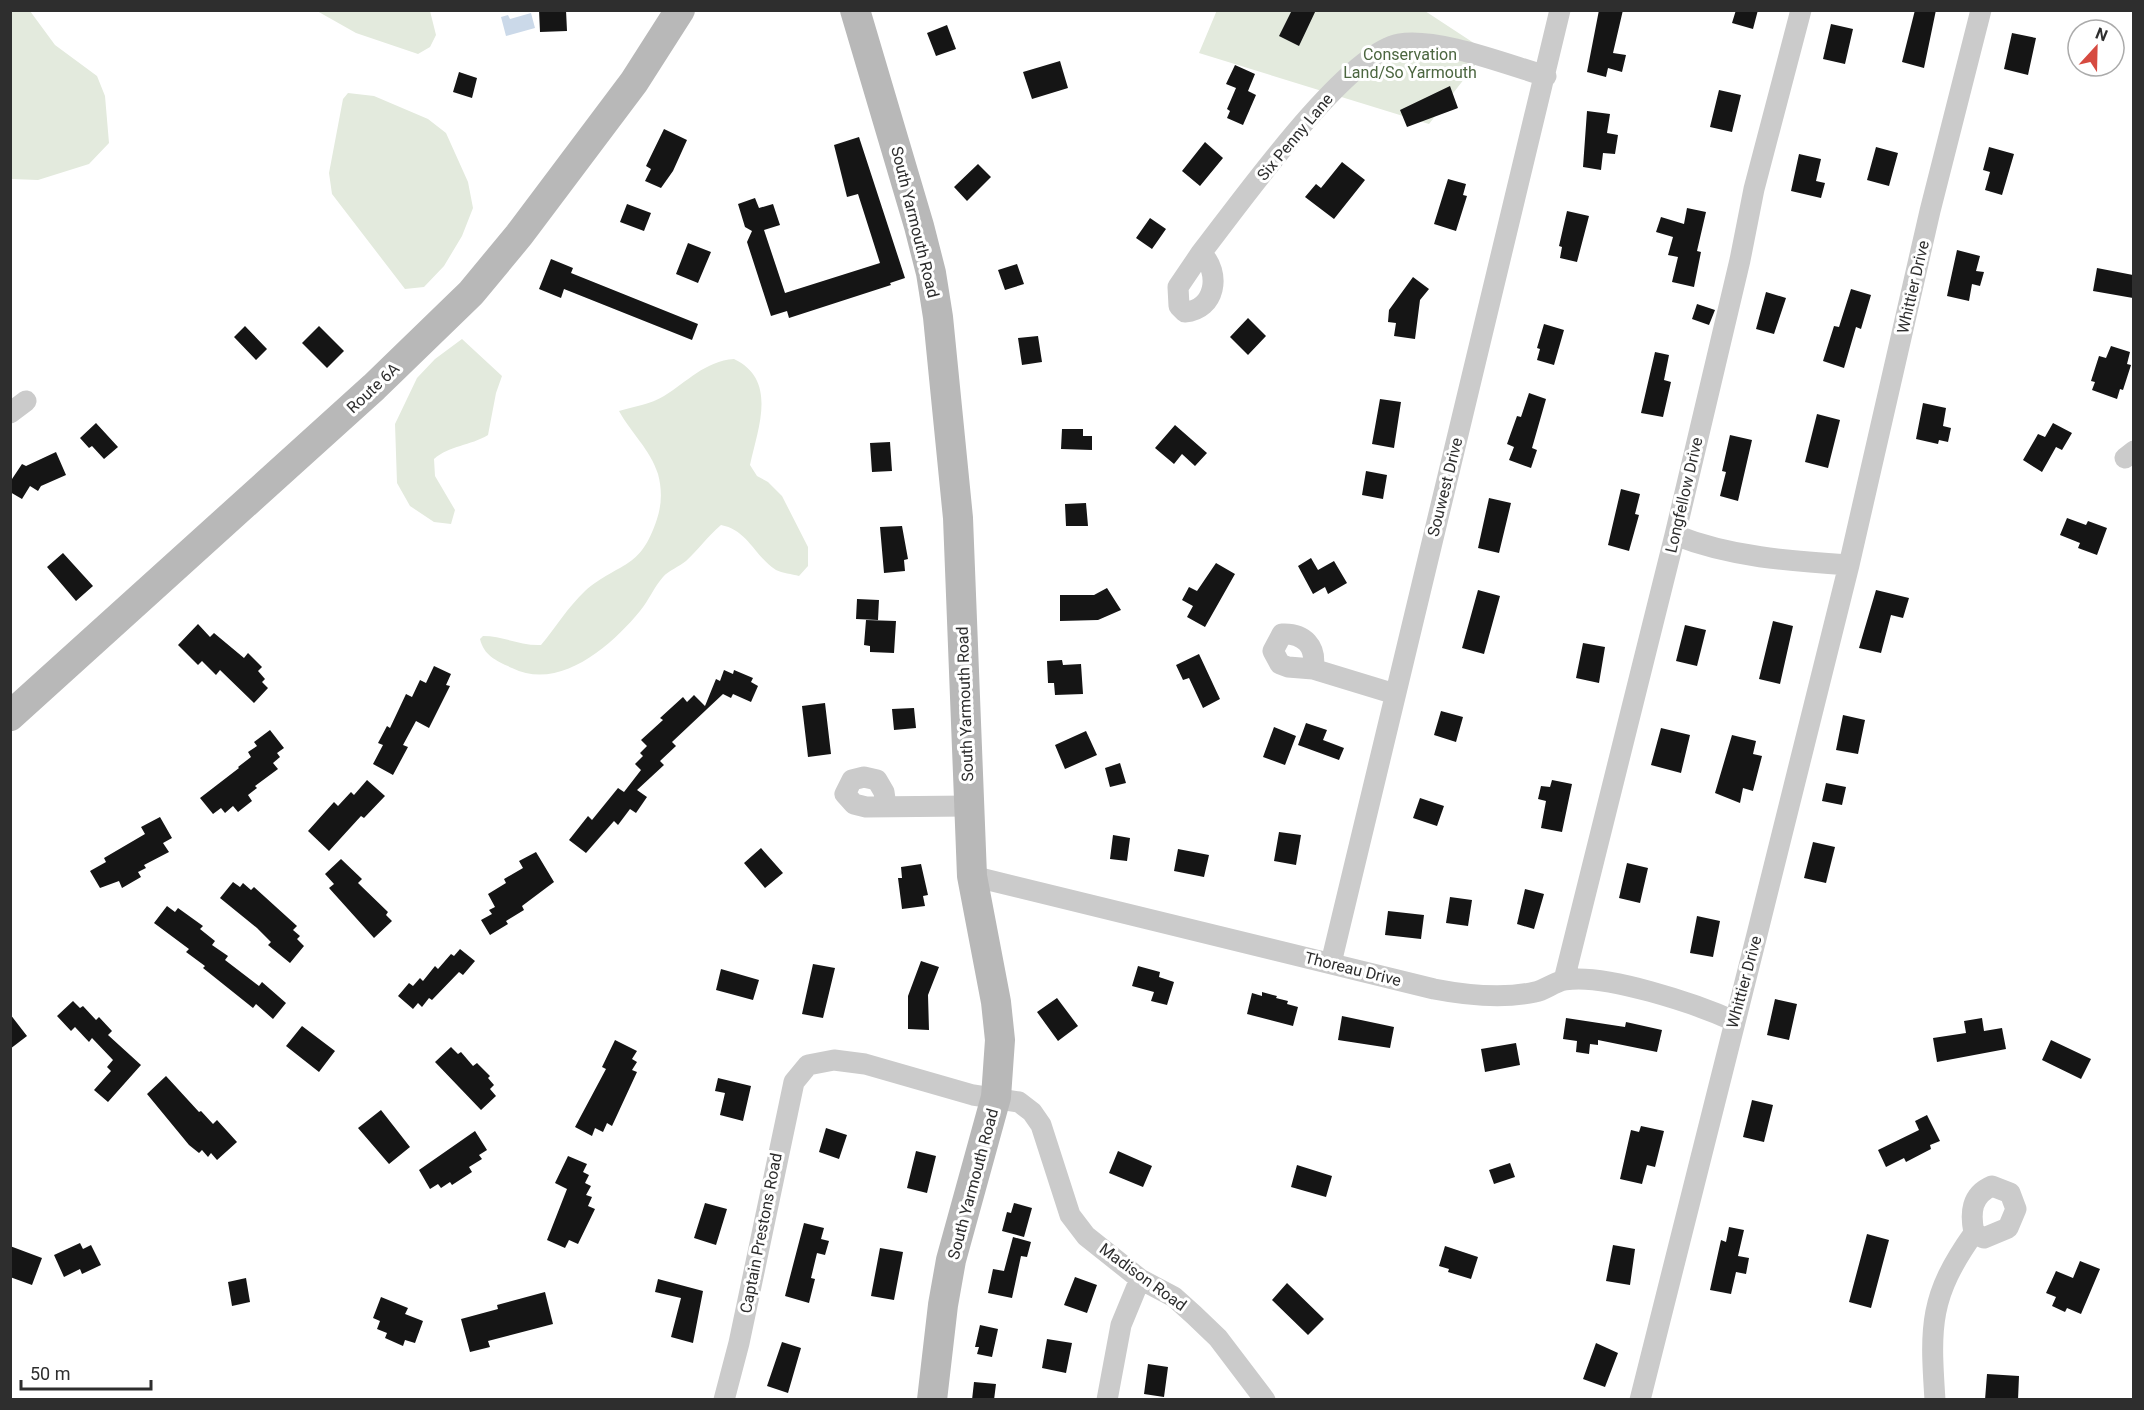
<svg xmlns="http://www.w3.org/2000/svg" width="2144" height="1410" font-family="Roboto,sans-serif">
  <rect width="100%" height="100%" fill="#fff"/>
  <path fill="#e3eadd" d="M1217,10L1425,11L1486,51L1429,124L1199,53Z
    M10,11H30L55,45L97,76L105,96L109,143L89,164L38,180L11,179Z
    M317,11H430L436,35L430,47L418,54L356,33Z
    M348,93L374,96L428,119L446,133L468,182L473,208L462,236L444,266L424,287L405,289L332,194L329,173L343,99Z
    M462,339L502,376L496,393L488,435C470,446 450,445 434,459L435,476L455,510L451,524L434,522L410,506L397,483L395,424L417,378L435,359Z
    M734,359C778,380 758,428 750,465L757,476L768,482L782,496L808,547V566L799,576C792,574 782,573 776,570C755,557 748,530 721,525C708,536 698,550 686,561C679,567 669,570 663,577C654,587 649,600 640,611C612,645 560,692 512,668C497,661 484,656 480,639L483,636C503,636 521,646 541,645C556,627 568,607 585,591C620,561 640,571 657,519C662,504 662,489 658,474C650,449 631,433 619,411C633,407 651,404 664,396C687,382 705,361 734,359Z"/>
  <path fill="#cbd9e9" d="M531,13L535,28L506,36L501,17L508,15L510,19Z"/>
  <path fill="#151515" d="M539,10H566L567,31L540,32Z
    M1292,10H1316L1299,46L1279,36Z
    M1599,10H1623L1613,53L1626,55L1622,72L1608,68L1606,77L1587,72Z
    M1736,10H1758L1753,29L1732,23Z
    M1915,10H1936L1924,68L1902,62Z
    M1831,24L1853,29L1845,64L1823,59Z
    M947,25L956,49L936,56L927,33Z
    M2012,33L2036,38L2028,75L2004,69Z
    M1060,61L1068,88L1032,99L1023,72Z
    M1235,65L1255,74L1248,91L1256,95L1243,125L1227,118L1230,111L1227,109L1236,88L1226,84Z
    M459,72L477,78L472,98L453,92Z
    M1450,86L1458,108L1407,127L1400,110Z
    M1719,90L1741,95L1732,132L1710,127Z
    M1587,111L1610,114L1607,133L1618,135L1615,154L1603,153L1601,170L1583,167Z
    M664,129L687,140L673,171L661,188L645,181L651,169L646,166Z
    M859,137L905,278L890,283L891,285L789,318L787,311L771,316L747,242L752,231L745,227L738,204L755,198L759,208L773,204L780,225L764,230L785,293L880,263L858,194L847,197L834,145Z
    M1205,142L1223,158L1200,186L1182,171Z
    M1876,147L1898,153L1889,186L1867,180Z
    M1989,147L2014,154L2002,195L1985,190L1990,172L1983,170Z
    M1799,154L1821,159L1816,181L1825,183L1821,198L1791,191Z
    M1342,162L1365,180L1334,219L1305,197L1316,184L1321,188Z
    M978,164L991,177L967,201L954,187Z
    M1448,179L1466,184L1463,195L1467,196L1456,231L1434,224Z
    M627,204L651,213L644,231L620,222Z
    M1687,208L1706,212L1697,251L1701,252L1694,287L1672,282L1678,257L1668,255L1673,237L1656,232L1661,217L1684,224Z
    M1567,211L1589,216L1577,262L1560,258L1562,247L1559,246Z
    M1150,218L1166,229L1152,249L1136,238Z
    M688,243L711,252L698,283L676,274Z
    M1957,250L1980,256L1976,271L1984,272L1980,286L1972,284L1969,301L1947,296Z
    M551,259L573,268L571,273L698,324L692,340L564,289L561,298L539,289Z
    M1017,264L1024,284L1005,290L998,270Z
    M2097,268L2133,275V298L2093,291Z
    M1413,277L1429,289L1420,300L1415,339L1394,336L1396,323L1388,322L1389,310Z
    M1851,289L1871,295L1861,329L1856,327L1844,368L1823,361L1834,326L1839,327Z
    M1766,292L1786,298L1774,334L1756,329Z
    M1697,304L1715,310L1709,325L1692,319Z
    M1248,318L1266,336L1248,355L1230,337Z
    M1544,324L1564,330L1554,365L1537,360L1540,349L1537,348Z
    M245,326L267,349L256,360L234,337Z
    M319,326L344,351L327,368L302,343Z
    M1038,336L1042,362L1022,365L1018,338Z
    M2111,346L2130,352L2127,364L2131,365L2123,390L2120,389L2117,399L2092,390L2095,382L2091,381L2099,356L2106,358Z
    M1655,352L1669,355L1664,380L1671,382L1663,417L1641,413Z
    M1529,393L1546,399L1532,448L1537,450L1531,468L1509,460L1514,447L1507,444L1517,416L1521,417Z
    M1380,399L1401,402L1394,448L1372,444Z
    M1923,403L1946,408L1943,426L1951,428L1948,442L1939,440L1938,444L1916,439Z
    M1817,414L1840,420L1828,468L1805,462Z
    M96,423L118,447L104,459L92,446L89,448L80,438Z
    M2053,423L2072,433L2062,450L2056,447L2042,472L2023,460L2038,434L2045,437Z
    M1175,425L1207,453L1195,466L1182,454L1174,464L1155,448Z
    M1062,429H1083V436H1092V450L1061,449Z
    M1730,435L1752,440L1738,501L1720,496L1726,472L1722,471Z
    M890,442L892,471L872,472L870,443Z
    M56,452L66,475L41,486L38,491L30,486L22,499L10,492V482L22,464L26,466Z
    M1366,471L1387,475L1383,499L1362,495Z
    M1621,489L1640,494L1635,514L1639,515L1629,551L1608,545Z
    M1489,498L1511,503L1499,553L1478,548Z
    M1086,503L1088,526H1066L1065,504Z
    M2067,518L2086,525L2088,521L2107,528L2097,555L2078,548L2080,543L2060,535Z
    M902,526L908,559L904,560L905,571L884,573L880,527Z
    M63,553L93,586L76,601L47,567Z
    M1311,558L1318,570L1334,561L1347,583L1328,594L1325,587L1313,594L1298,566Z
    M1216,563L1235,574L1205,627L1187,617L1193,606L1182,600L1189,587L1197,591Z
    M1107,588L1121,610L1098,620L1060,621V595H1094Z
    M1478,590L1500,596L1484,654L1462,648Z
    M1876,590L1909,598L1903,618L1891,615L1881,653L1859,648Z
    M857,599L879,600L878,620L856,619Z
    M866,620L896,621L894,653L870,652V646L864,645Z
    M1773,621L1793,626L1780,684L1759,679Z
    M198,624L210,637L214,633L244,658L248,653L262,667L258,671L265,679L262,682L268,688L254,703L220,670L216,675L202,661L198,665L178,645Z
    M1685,625L1706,630L1697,666L1676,661Z
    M1583,643L1605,647L1599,683L1576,678Z
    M1199,654L1220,699L1203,708L1189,678L1183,680L1176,665Z
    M1062,660L1063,665L1081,664L1083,694L1055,695L1054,683H1048L1047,661Z
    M434,666L451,674L446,685L450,686L429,728L416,721L403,745L408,747L393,775L373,764L383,745L378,743L387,726L390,728L406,694L412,697L420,680L426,683Z
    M724,670L733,674L734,670L753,678L751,682L758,686L751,702L733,694L731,698L723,694L672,742L676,746L660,761L664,765L637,790L647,797L636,813L630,809L618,825L614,821L586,853L569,840L588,816L592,820L618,788L624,792L641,770L635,764L643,756L640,753L647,746L641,740L663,720L660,718L683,697L687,702L694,695L705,706L716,679L720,681Z
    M825,703L831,754L808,757L802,706Z
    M914,708L916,728L894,730L892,709Z
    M1441,711L1463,717L1456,742L1434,735Z
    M1843,715L1865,720L1858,754L1836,750Z
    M1306,723L1327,730L1323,740L1344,748L1339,760L1298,745Z
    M1274,727L1296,736L1285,765L1263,757Z
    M1661,728L1690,735L1681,773L1651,765Z
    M270,730L284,748L277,753L280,757L273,763L278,769L255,786L257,788L248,795L252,801L238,812L233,806L225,813L221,808L213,814L200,798L239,768L238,767L251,757L248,752L257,746L254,742Z
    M1086,731L1097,755L1065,769L1055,745Z
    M1732,735L1756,741L1753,754L1762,756L1753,791L1743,788L1740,803L1715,793Z
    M1120,763L1126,783L1110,787L1105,768Z
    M367,780L385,796L364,818L361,816L329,851L308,831L334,802L338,806L351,792L354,795Z
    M1552,780L1572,784L1562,832L1541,828L1546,801L1538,799L1541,786L1550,787Z
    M1826,783L1846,787L1842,805L1822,801Z
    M1420,798L1444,806L1437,826L1413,818Z
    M160,817L172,838L163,843L169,852L144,865L146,868L138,872L141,877L122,888L119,881L100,888L90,871L106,862L104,858L145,834L141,827Z
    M1279,832L1301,835L1296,865L1274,861Z
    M1113,835L1130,838L1127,861L1110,859Z
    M1813,842L1835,847L1826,883L1804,878Z
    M761,848L783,873L765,888L744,863Z
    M1178,849L1209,855L1204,877L1174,871Z
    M536,852L554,882L522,906L524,910L506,921L508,924L490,935L481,920L492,914L489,910L495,907L488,894L506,883L504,879L523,868L519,861Z
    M341,859L362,879L358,883L388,912L386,915L392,921L374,938L329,888L334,884L325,874Z
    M1627,863L1648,868L1640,903L1619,898Z
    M921,864L928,895L923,896L925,906L902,909L898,878H902L901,867Z
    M233,882L240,887L243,883L251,890L254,887L297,926L293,930L300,936L297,939L304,946L290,963L268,945L271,942L257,928L220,898Z
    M1525,889L1544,894L1534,929L1517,924Z
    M1450,897L1472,900L1468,926L1446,923Z
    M167,906L175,912L178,908L203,926L200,929L215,941L212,945L228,956L225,960L259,986L262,982L286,1003L273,1019L256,1004L253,1008L203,968L205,966L186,952L189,949L154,923Z
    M1388,911L1424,915L1421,939L1385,935Z
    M1697,916L1720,921L1713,957L1690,953Z
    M460,949L475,961L463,975L459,972L432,1000L429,998L422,1007L418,1003L413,1009L398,996L409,983L413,986L420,978L423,981L435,966L438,969L451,954L454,956Z
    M921,961L939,967L928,995L929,1030L908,1029V996Z
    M813,964L835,968L823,1018L802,1014Z
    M1138,966L1160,972L1159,977L1174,982L1167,1005L1151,1001L1154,992L1132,986Z
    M721,969L759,980L753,1000L716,990Z
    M1262,992L1277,996L1276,998L1288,1001L1287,1004L1298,1007L1293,1026L1247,1014L1252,993L1262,996Z
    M1057,998L1078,1026L1058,1041L1037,1012Z
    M1775,999L1797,1004L1789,1040L1767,1035Z
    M73,1001L80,1008L83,1006L96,1020L99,1017L112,1031L108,1035L141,1065L108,1102L94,1090L111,1071L107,1067L113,1060L92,1038L89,1042L75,1027L71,1031L57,1016Z
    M10,1014L27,1036L10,1049Z
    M1342,1016L1394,1027L1390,1048L1338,1040Z
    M1566,1018L1625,1027L1626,1022L1662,1030L1657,1052L1598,1040V1045L1590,1044L1589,1054L1576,1052L1577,1041L1563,1039Z
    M1982,1018L1984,1031L2002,1028L2006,1049L1937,1062L1933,1038L1966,1033L1964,1021Z
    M302,1026L335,1051L319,1072L286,1046Z
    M615,1040L637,1051L632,1059L637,1062L632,1070L637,1072L612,1126L607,1123L603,1132L595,1128L592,1136L575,1127L606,1069L602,1067Z
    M2051,1040L2091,1059L2081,1079L2042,1060Z
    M1516,1043L1520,1065L1485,1072L1481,1049Z
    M451,1047L458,1054L461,1052L473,1066L477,1063L490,1076L488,1078L494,1085L490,1089L496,1096L481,1110L435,1062Z
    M166,1076L199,1112L201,1111L213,1124L217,1120L237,1142L217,1160L211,1153L208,1157L202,1150L199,1153L189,1145L147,1094Z
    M718,1078L751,1086L743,1121L720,1115L725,1093L715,1091Z
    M1752,1100L1773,1105L1764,1142L1743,1137Z
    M381,1110L410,1147L389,1164L358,1128Z
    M1927,1115L1940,1141L1930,1145L1931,1149L1906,1162L1904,1158L1886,1167L1878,1150L1919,1130L1915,1121Z
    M1641,1126L1664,1131L1655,1167L1647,1165L1642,1184L1620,1179L1631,1130L1639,1132Z
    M826,1128L847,1135L839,1159L819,1152Z
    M475,1131L487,1150L479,1155L482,1159L469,1167L472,1172L452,1185L450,1182L441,1188L438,1184L430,1189L419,1170Z
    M916,1151L936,1156L927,1193L907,1188Z
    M1118,1151L1152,1166L1143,1187L1109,1173Z
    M568,1156L587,1164L583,1172L589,1175L585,1183L591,1186L586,1195L592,1197L588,1206L595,1209L578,1244L569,1240L565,1248L547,1240L567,1189L555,1183Z
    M1510,1163L1515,1177L1494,1184L1489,1170Z
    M1297,1165L1332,1176L1326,1197L1291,1187Z
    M705,1203L727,1209L716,1245L694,1238Z
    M1014,1203L1032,1208L1024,1237L1002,1231L1007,1212L1011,1213Z
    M804,1223L824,1228L821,1239L829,1241L825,1255L817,1253L811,1278L815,1279L809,1303L785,1296Z
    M1729,1227L1744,1230L1738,1256L1749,1258L1746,1274L1736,1272L1731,1294L1710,1290L1721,1240L1726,1242Z
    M1867,1234L1889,1240L1871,1308L1849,1302Z
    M1013,1237L1031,1242L1027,1257L1021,1256L1012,1298L988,1293L993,1269L1004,1271Z
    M80,1243L83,1249L91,1245L101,1265L82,1274L80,1269L64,1277L54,1255Z
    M1613,1245L1635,1249L1630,1285L1606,1281Z
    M10,1246L42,1258L32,1285L10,1277Z
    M1445,1246L1478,1257L1471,1279L1448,1272L1449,1269L1439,1266Z
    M880,1248L903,1252L894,1300L871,1296Z
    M2080,1261L2100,1269L2081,1314L2067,1308L2065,1312L2052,1306L2056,1297L2046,1293L2056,1271L2073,1278Z
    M1075,1277L1097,1285L1087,1313L1064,1305Z
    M246,1278L250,1302L232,1306L228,1282Z
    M658,1279L703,1291L693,1343L671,1337L681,1298L655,1292Z
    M1287,1283L1324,1319L1308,1335L1272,1300Z
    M545,1292L553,1324L488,1341L490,1347L470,1352L461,1319L498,1309L497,1305Z
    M381,1297L408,1308L405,1314L423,1321L415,1343L405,1340L403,1346L385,1338L387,1333L377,1329L380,1321L373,1318Z
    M980,1325L998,1329L992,1357L977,1354L979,1347H975Z
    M1047,1339L1072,1343L1066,1373L1042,1368Z
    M782,1342L801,1348L788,1393L767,1386Z
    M1596,1343L1618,1353L1605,1387L1583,1379Z
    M1148,1364L1168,1367L1164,1397L1144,1394Z
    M1987,1374L2019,1376L2018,1400H1985Z
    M974,1382L996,1384L994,1400H972Z"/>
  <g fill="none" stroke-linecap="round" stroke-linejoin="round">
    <path stroke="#cbcbcb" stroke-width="21" d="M1201,253C1238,206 1345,54 1399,44C1437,37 1508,65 1546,76
      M1201,253C1222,273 1215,310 1185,312L1179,306L1178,287Z
      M10,413L26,401
      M2125,458L2134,451
      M1849,565L1930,211L1981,10
      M1282,634C1304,633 1317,646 1313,669L1288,667L1280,664L1273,651Z
      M1313,669L1395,694
      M886,806L884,792L877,780L864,777L852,780L845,794L854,804L866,807L969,806
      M972,876L1434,989C1465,995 1504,999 1535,992C1545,990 1554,982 1565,980C1604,973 1697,1004 1734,1021
      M1331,963L1560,10
      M1564,980L1675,535L1740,260L1754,189L1801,10
      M724,1400L739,1343L794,1082L808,1065L834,1060L865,1064L973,1095L1019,1102L1032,1112L1041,1125L1070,1215L1086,1236L1140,1279L1174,1297L1194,1315L1218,1338L1265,1400
      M1107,1400L1121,1325L1140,1279
      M1640,1400C1709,1121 1781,844 1849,565C1789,561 1730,557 1675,535
      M1935,1400C1930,1326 1929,1296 1974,1233C1970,1213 1971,1195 1992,1186L2010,1193L2016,1209L2008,1228L1984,1238L1974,1233"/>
    <path stroke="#b8b8b8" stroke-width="30" d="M855,10L919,226L931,273L938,317L958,518L972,876L996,1002L1000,1040L996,1097L951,1260L943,1305L932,1400
      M10,716L374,387L471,293L519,235L634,82L680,10"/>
  </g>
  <g text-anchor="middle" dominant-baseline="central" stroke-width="6" stroke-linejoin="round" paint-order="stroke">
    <g font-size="16" fill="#4c6640" stroke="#fff">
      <text x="1410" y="54">Conservation<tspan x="1410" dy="18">Land/So Yarmouth</tspan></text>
    </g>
    <g font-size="16" fill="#2e2e2e" stroke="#fff">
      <text transform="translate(1295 137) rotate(-50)">Six Penny Lane</text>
      <text transform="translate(915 222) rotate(76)">South Yarmouth Road</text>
      <text transform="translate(1913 287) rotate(-77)">Whittier Drive</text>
      <text transform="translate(373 388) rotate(-43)">Route 6A</text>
      <text transform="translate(1445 487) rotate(-76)">Souwest Drive</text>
      <text transform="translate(1684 495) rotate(-77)">Longfellow Drive</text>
      <text transform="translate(965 704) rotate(-92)">South Yarmouth Road</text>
      <text transform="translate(1353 969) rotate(14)">Thoreau Drive</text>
      <text transform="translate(1744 982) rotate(-75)">Whittier Drive</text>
      <text transform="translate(973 1184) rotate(-75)">South Yarmouth Road</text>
      <text transform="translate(761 1233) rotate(-79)">Captain Prestons Road</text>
      <text transform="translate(1143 1277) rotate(36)">Madison Road</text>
    </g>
  </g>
  <rect width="2144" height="1410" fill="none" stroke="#2e2e2e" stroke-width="24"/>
  <g transform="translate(2096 48) rotate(22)"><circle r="28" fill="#ffffff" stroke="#ababab" stroke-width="1.5"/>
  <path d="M0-4.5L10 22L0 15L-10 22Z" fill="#d64a40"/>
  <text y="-9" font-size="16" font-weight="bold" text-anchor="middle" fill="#2e2e2e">N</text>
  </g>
  <path d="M21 1380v9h130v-9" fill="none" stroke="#2e2e2e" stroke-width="3"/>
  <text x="30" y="1380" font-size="18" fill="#2e2e2e" stroke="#ffffff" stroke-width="4.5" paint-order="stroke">50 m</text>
</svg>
